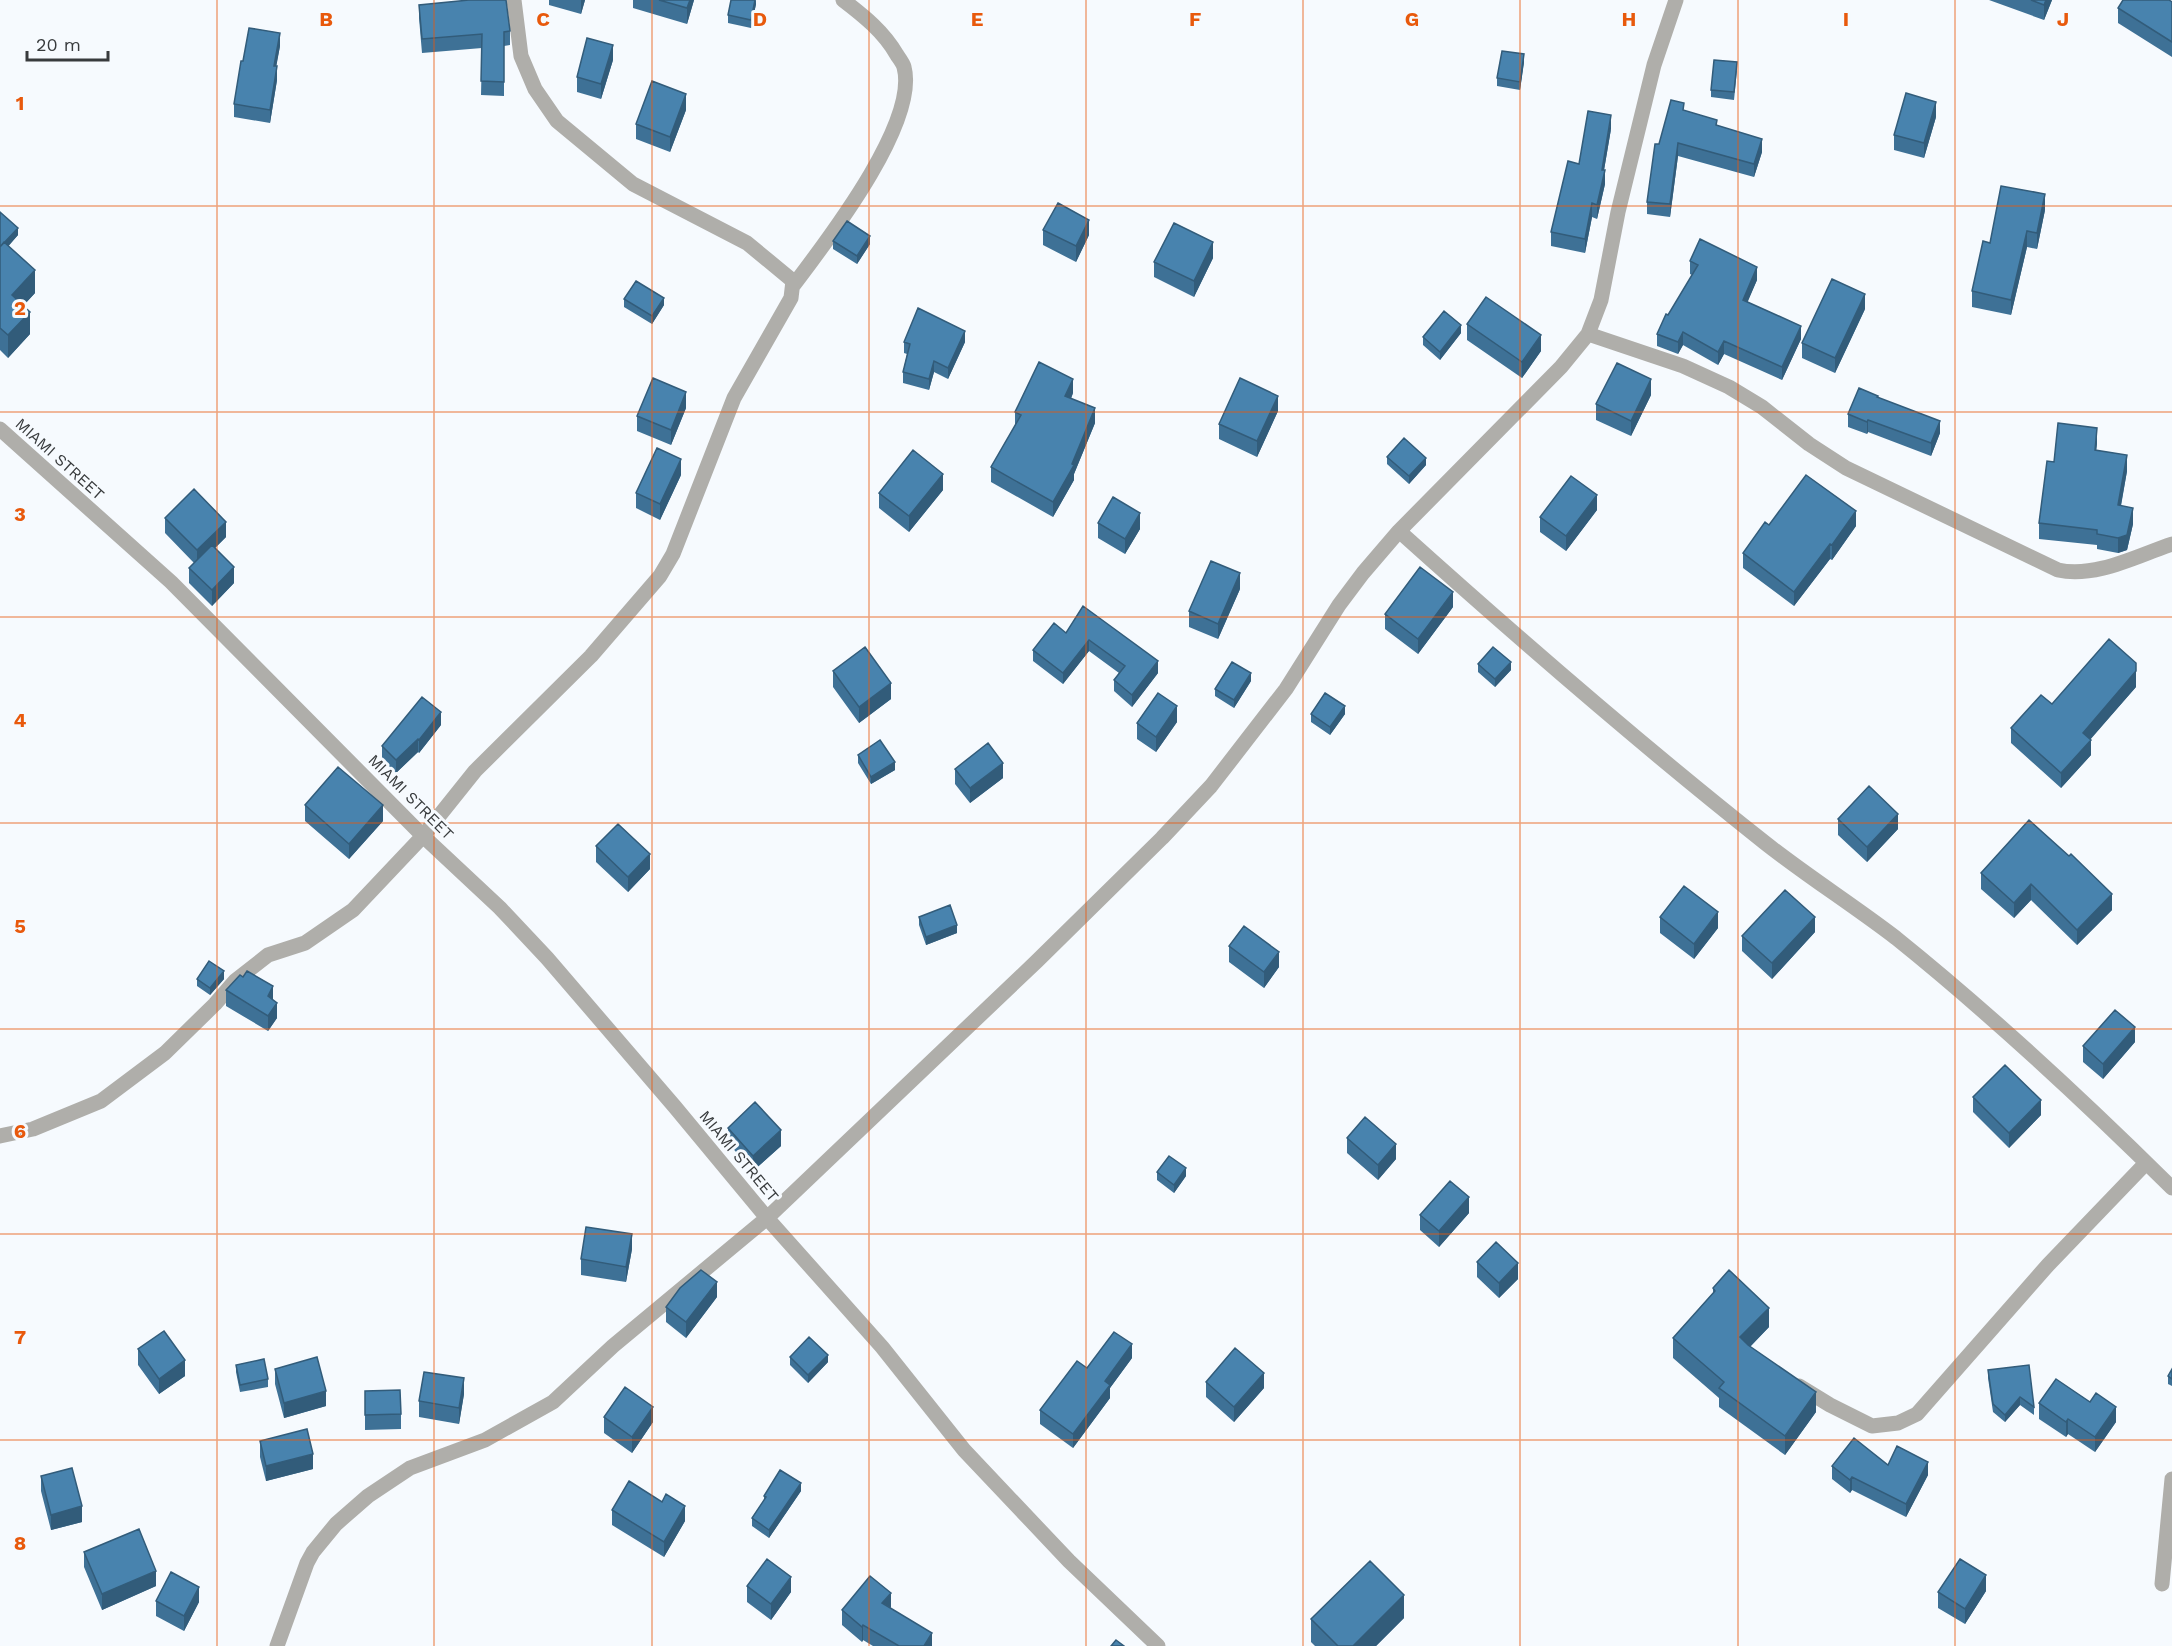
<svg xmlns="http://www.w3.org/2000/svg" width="2172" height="1646" font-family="'Work Sans',sans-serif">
  <rect width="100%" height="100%" fill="#f6fafe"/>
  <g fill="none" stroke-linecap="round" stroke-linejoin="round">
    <path stroke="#afaeaa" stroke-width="15" d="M793,286C826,242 919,123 904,67C903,63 899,58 897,55C884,32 864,16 843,0
      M1588,334L1683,366L1729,387L1762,407L1809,444L1846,468L2058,570C2096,578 2136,556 2172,544
      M0,429L171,582L423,836L500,908L547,958L675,1107L767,1218L882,1347L964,1450L1069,1561L1158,1646
      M1399,531C1518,638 1639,743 1764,842C1807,876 1853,905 1896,938C1993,1016 2084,1101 2172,1188
      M0,1136L33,1129L101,1101L165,1053L215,1004L235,981L268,955L305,943L353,910L423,836L475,771L591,656L660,576L673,554L734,398L791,298L793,281L747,243L633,184L557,121L535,89L521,56L514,0
      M1799,1386L1830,1405L1872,1426L1898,1423L1917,1414L2048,1265L2146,1163
      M2162,1584L2172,1479
      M277,1646L307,1563L313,1552L336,1524L368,1496L410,1468L485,1440L553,1402L613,1346L767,1218L1037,961L1162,838L1211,786L1286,689L1339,605L1363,573L1399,531L1561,367L1588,334L1601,300L1618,212L1654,65L1676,0"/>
  </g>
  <path fill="#3e7196" d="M549,0H585L581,14L549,5Z
    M633,0H694L687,24L633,8Z
    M756,0V4L751,28L728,23V15Z
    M1989,0H2052L2044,20Z
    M2172,2V57L2118,23V8Z
    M419,5L510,31V45L504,46V96L481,95L482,48L422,53L419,18Z
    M280,46L276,66L277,80L270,123L234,117V104L243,61Z
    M613,60L601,99L577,92V77Z
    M1524,62L1520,90L1497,86V78Z
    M1737,70L1734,100L1711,97V90Z
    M686,110L670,152L636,139V124Z
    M1684,111L1717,125L1762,152L1754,177L1678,156L1670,217L1647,214V202L1659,144Z
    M1936,117L1924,158L1894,150V135Z
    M1611,129L1604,170L1605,184L1597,219L1592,217L1585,253L1551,246V232Z
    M2045,210L2037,249L2027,247L2011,315L1972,307V291L1990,243Z
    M0,212L18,235L8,246L35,293L23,306L30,334L8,358L0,350Z
    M1043,230L1089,235L1076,262L1043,245Z
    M833,241L870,244L857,264L833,249Z
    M1213,258L1194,297L1154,277V262Z
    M1690,261L1757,280L1747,302L1801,339L1782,380L1724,354L1718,365L1683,345L1678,354L1657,346V334L1692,275L1690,274Z
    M624,299L664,305L652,324L624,307Z
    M1865,309L1835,373L1802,358V343Z
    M1467,324L1541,351L1522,378L1467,340Z
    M1461,333L1440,360L1423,345V337Z
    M904,342H965L948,379L934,372L929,390L903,383V372L907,354L904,353Z
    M1073,393L1071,399L1095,423L1074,474V480L1053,517L991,482V467L1015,426V412Z
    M1651,395L1631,436L1596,420V404Z
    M1878,398L1940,433L1931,456L1868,432L1867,434L1848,427V414Z
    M686,408L671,445L637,431V416Z
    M1278,411L1257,457L1219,439V424Z
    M2097,443L2096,450L2127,471L2121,506L2133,524L2127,550L2118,553L2097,549V545L2039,539V523L2054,462Z
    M1387,457L1426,465L1409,484L1387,464Z
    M681,475L660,520L636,508V493Z
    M943,490L909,532L879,508V493Z
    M1597,510L1566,551L1540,532V517Z
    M165,518L226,537L215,548L234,583L212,606L189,583V568L194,563L165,533Z
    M1098,523L1140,529L1125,554L1098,538Z
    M1769,525L1856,526L1832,560L1830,559L1794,606L1743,568V553Z
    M1240,589L1218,639L1189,627V611Z
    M1083,606L1158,673L1132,707L1114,691V680L1119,673L1089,651L1063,684L1033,661V650L1066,633Z
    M1453,607L1418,654L1385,629V614Z
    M1478,664L1511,670L1495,687L1478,672Z
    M833,671L891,699L859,723L833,687Z
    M1251,681L1234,708L1215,696V689Z
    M2136,687L2090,739L2091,755L2061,788L2011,743V728L2052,704Z
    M1311,714H1345L1330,735L1311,722Z
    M1177,722L1156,752L1137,739V723Z
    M441,725L419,753L418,752L396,773L382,759V746Z
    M858,755L895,770L871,784L858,763Z
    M955,769L1003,778L970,803L955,784Z
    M305,805L383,821L349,859L305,821Z
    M1838,819L1898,829L1867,862L1838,835Z
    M2029,820L2112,910L2077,945L2031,900L2014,918L1981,889V873Z
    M596,846L650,869L628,892L596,862Z
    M919,917L957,933L926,945L919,925Z
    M1660,917L1718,928L1694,959L1660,933Z
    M1815,932L1772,979L1742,951V936Z
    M1229,946L1279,967L1264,988L1229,962Z
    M197,979H224L210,995L197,986Z
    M226,990L273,1000L277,1018L268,1031L226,1006Z
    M2135,1042L2103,1079L2083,1062V1046Z
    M1973,1097L2041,1115L2009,1148L1973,1112Z
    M728,1128L781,1146L753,1171L728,1143Z
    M1347,1138L1396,1159L1378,1180L1347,1153Z
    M1157,1172L1186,1176L1174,1193L1157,1180Z
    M1469,1213L1439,1247L1420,1230V1215Z
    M632,1249L626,1282L581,1275V1259Z
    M1477,1262L1518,1279L1499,1298L1477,1277Z
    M1713,1288L1769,1327L1750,1347L1816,1412L1785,1455L1719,1407V1398L1673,1358V1338L1713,1293Z
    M717,1297L686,1338L666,1322V1307Z
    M138,1349L185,1376L159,1394L138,1365Z
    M790,1357L828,1362L808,1383L790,1365Z
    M1132,1358L1110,1388V1398L1073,1448L1040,1424V1410L1087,1368Z
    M236,1365L268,1379V1387L240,1392L236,1372Z
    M275,1369L326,1406L284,1418L275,1384Z
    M2172,1369V1386L2168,1384V1376Z
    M1988,1370L2034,1407V1415L2020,1405L2005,1422L1993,1412L1988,1378Z
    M1206,1382L1264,1388L1234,1422L1206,1397Z
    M365,1391L401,1414V1429L365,1430Z
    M464,1394L459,1424L419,1417V1401Z
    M2039,1403L2116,1422L2095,1452L2068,1434L2066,1437L2039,1419Z
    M604,1417L653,1422L632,1453L604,1433Z
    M260,1441L313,1469L266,1481L260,1457Z
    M1888,1465L1928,1475L1906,1517L1852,1490L1850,1493L1832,1479V1466Z
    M41,1476L82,1522L51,1530L41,1491Z
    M801,1491L769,1538L752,1526V1518L764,1500V1496Z
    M612,1510L685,1521L664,1557L612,1525Z
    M84,1552L156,1586L102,1610L84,1567Z
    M747,1586L791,1592L771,1620L747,1602Z
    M1986,1591L1965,1624L1938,1608V1592Z
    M156,1601L199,1602L184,1631L156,1616Z
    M891,1608L932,1646H873L863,1640L862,1642L842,1625V1610Z
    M1404,1618L1376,1646H1315L1311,1642V1619Z"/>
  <path fill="#325c7a" d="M581,0H585L581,14Z
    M690,0H694L687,24V8Z
    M755,0L756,4L751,28V20Z
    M2046,0H2052L2044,20V5Z
    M280,33V46L274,79V66Z
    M613,45V60L601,99V84Z
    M1524,54V62L1520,90V82Z
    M277,66V80L270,123V110Z
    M686,94V110L670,152V137Z
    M1936,102V117L1924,158V143Z
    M1611,115V129L1602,182L1605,170V184L1597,219V205Z
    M1762,139V152L1754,177V164Z
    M1678,143V156L1670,217V204Z
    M2045,194V210L2037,249V233Z
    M1592,203V217L1585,253V239Z
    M1089,220V235L1076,262V246Z
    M18,228V235L0,256V248Z
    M2027,231V247L2011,315V300Z
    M870,236V244L857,264V256Z
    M1213,242V258L1194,297V281Z
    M1757,267V280L1743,313V300Z
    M35,270V293L12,318V295Z
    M1865,294V309L1835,373V358Z
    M664,298V305L652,324V316Z
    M30,312V334L8,358V335Z
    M1461,325V333L1440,360V352Z
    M1801,326V339L1782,380V367Z
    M965,331V342L948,379V368Z
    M1683,332V345L1678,354V342Z
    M1541,335V351L1522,378V362Z
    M1724,341V354L1718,365V352Z
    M934,361V372L929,390V379Z
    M1073,379V393L1065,411V396Z
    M1651,379V395L1631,436V421Z
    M686,392V408L671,445V430Z
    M1278,396V411L1257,457V441Z
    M1095,408V423L1074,474V480L1053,517V502L1072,464Z
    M1868,420V432L1867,434V422Z
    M1940,421V433L1931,456V443Z
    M2097,428V443L2095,465V450Z
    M2127,455V471L2118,521V505Z
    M1426,458V465L1409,484V476Z
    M681,459V475L660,520V504Z
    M943,474V490L909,532V516Z
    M1597,495V510L1566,551V536Z
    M2133,508V524L2127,550L2118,553V538Z
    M1856,511V526L1832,560V545Z
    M1140,513V529L1125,554V539Z
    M226,522V537L197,566V550Z
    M1830,544V559L1794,606V592Z
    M234,567V583L212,606V590Z
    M1240,573V589L1218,639V624Z
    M1453,592V607L1418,654V639Z
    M1089,640V651L1063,684V673Z
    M1158,661V673L1132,707V695Z
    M1511,662V670L1495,687V679Z
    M2136,671V687L2083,748V733Z
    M1251,673V681L1234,708V700Z
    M891,683V699L859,723V707Z
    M1177,706V722L1156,752V737Z
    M1345,706V714L1330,735V727Z
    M441,712V725L419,753V740Z
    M418,739V752L396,773V760Z
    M2091,740V755L2061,788V773Z
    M895,762V770L871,784V777Z
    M1003,763V778L970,803V788Z
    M383,805V821L349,859V844Z
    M1898,814V829L1867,862V847Z
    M650,854V869L628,892V877Z
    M2031,884V900L2014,918V903Z
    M2112,894V910L2077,945V930Z
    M1718,912V928L1694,959V944Z
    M1815,917V932L1772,979V963Z
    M957,925V933L926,945V937Z
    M1279,952V967L1264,988V972Z
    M224,971V979L210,995V988Z
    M273,986V1002L268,996Z
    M277,1003V1018L268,1031V1016Z
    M2135,1027V1042L2103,1079V1064Z
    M2041,1100V1115L2009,1148V1133Z
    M781,1130V1146L753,1171V1156Z
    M1396,1144V1159L1378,1180V1165Z
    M1186,1168V1176L1174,1193V1185Z
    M1469,1197V1213L1439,1247V1231Z
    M632,1234V1249L626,1282V1267Z
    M1518,1263V1279L1499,1298V1283Z
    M717,1282V1297L686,1338V1322Z
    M1769,1308V1327L1740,1357V1337Z
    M1132,1344V1358L1110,1388V1398L1073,1448V1434L1105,1381Z
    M828,1355V1362L808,1383V1375Z
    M185,1360V1376L159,1394V1379Z
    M1264,1373V1388L1234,1422V1407Z
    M464,1378V1394L459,1424V1408Z
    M326,1391V1406L284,1418V1403Z
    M1816,1392V1412L1785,1455V1436Z
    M2020,1397V1405L2005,1422V1415Z
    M653,1407V1422L632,1453V1437Z
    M2116,1407V1422L2095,1452V1437Z
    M2068,1419V1434L2066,1437V1422Z
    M313,1454V1469L266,1481V1466Z
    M1928,1462V1475L1906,1517V1504Z
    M1852,1477V1490L1850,1493V1480Z
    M801,1483V1491L769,1538V1530Z
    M82,1506V1522L51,1530V1515Z
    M685,1506V1521L664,1557V1542Z
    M156,1571V1586L102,1610V1594Z
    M1986,1575V1591L1965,1624V1609Z
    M791,1577V1592L771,1620V1604Z
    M199,1587V1602L184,1631V1616Z
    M891,1593V1608L882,1603Z
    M1404,1595V1618L1376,1646H1353Z
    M863,1625V1640L862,1642V1627Z
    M932,1633V1646H924Z"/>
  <path fill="#4883ae" stroke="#325c7a" stroke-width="1.5" d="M469,0H506L510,31L504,32V82L481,81L482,34L422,39L419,5Z
    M659,0H690L687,8Z
    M731,0H755L751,20L728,15Z
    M2031,0H2046L2044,5Z
    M2123,0H2169L2172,2V42L2118,8Z
    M249,28L280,33L274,66H277L270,110L234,104L241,61H243Z
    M587,38L613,45L601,84L577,77Z
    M1502,51L1524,54L1520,82L1497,78Z
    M1714,60L1737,62L1734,92L1711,90Z
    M652,81L686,94L670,137L636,124Z
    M1906,93L1936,102L1924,143L1894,135Z
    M1671,100L1684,103L1683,110L1717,120L1716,125L1762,139L1754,164L1678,143L1670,204L1647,202L1655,144H1659Z
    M1588,111L1611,115L1602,170H1605L1597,205L1592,203L1585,239L1551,232L1568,161L1579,164Z
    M2001,186L2045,194L2037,233L2027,231L2011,300L1972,291L1983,241L1990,243Z
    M1058,203L1089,220L1076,246L1043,230Z
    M0,212L18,228L0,247Z
    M847,221L870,236L857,256L833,241Z
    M1174,223L1213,242L1194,281L1154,262Z
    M1700,239L1757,267L1743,300L1801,326L1782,367L1724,341L1718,352L1683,332L1678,342L1657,334L1666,314L1668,315L1698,265L1690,261Z
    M4,242L35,270L12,295L30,312L8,335L0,328V247Z
    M1832,279L1865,294L1835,358L1802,343Z
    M636,281L664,298L652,316L624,299Z
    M1486,297L1541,335L1522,362L1467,324Z
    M918,308L965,331L948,368L934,361L929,379L903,372L910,344L904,342Z
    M1444,311L1461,325L1440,352L1423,337Z
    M1039,362L1073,379L1065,396L1095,408L1072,464L1074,465L1053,502L991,467L1021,415L1015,412Z
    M1617,363L1651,379L1631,421L1596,404Z
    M653,378L686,392L671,430L637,416Z
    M1240,378L1278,396L1257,441L1219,424Z
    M1859,388L1878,396L1877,397L1940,421L1931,443L1868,420L1867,422L1848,414Z
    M2058,423L2097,428L2095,450L2127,455L2118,505L2133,508L2127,535L2118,538L2097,534V530L2039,523L2047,461L2054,462Z
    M1404,438L1426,458L1409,476L1387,457Z
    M657,448L681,459L660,504L636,493Z
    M913,450L943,474L909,516L879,493Z
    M1806,475L1856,511L1832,545L1830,544L1794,592L1743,553L1765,522L1769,525Z
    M1571,476L1597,495L1566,536L1540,517Z
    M194,489L226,522L197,550L165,518Z
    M1113,497L1140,513L1125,539L1098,523Z
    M212,545L234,567L212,590L189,568Z
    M1211,561L1240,573L1218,624L1189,611Z
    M1420,567L1453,592L1418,639L1385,614Z
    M1083,606L1158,661L1132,695L1114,680L1125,666L1089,640L1063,673L1033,650L1054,623L1066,633Z
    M2109,639L2136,663V671L2083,733L2091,740L2061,773L2011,728L2041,695L2052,704Z
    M865,647L891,683L859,707L833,671Z
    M1493,647L1511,662L1495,679L1478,664Z
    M1232,662L1251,673L1234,700L1215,689Z
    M1158,693L1177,706L1156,737L1137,723Z
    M1325,693L1345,706L1330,727L1311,714Z
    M422,697L441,712L419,740L418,739L396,760L382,746Z
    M880,740L895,762L871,777L858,755Z
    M988,743L1003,763L970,788L955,769Z
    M338,767L383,805L349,844L305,805Z
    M1869,786L1898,814L1867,847L1838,819Z
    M2029,820L2069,856L2071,854L2112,894L2077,930L2031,884L2014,903L1981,873Z
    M618,824L650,854L628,877L596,846Z
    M1684,886L1718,912L1694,944L1660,917Z
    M1785,890L1815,917L1772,963L1742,936Z
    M950,905L957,925L926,937L919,917Z
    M1244,926L1279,952L1264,972L1229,946Z
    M209,961L224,971L210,988L197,979Z
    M247,971L273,986L268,996L277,1003L268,1016L226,990L240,975L243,977Z
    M2115,1010L2135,1027L2103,1064L2083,1046Z
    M2005,1065L2041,1100L2009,1133L1973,1097Z
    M755,1102L781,1130L753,1156L728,1128Z
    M1365,1117L1396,1144L1378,1165L1347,1138Z
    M1169,1156L1186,1168L1174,1185L1157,1172Z
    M1450,1181L1469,1197L1439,1231L1420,1215Z
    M586,1227L632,1234L626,1267L581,1259Z
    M1496,1242L1518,1263L1499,1283L1477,1262Z
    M701,1270L717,1282L686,1322L666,1307L680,1288Z
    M1729,1270L1769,1308L1740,1337L1748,1345L1816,1392L1785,1436L1719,1388L1724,1382L1673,1338L1715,1291L1713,1288Z
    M164,1331L185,1360L159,1379L138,1349Z
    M1114,1332L1132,1344L1105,1381L1110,1385L1073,1434L1040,1410L1077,1361L1087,1368Z
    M809,1337L828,1355L808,1375L790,1357Z
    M1235,1348L1264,1373L1234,1407L1206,1382Z
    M317,1357L326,1391L284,1403L275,1369Z
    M264,1359L268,1379L240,1385L236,1365Z
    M2029,1365L2034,1407L2020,1397L2005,1415L1993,1404L1988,1370Z
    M2172,1369V1379L2168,1376Z
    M424,1372L464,1378L459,1408L419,1401Z
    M2056,1379L2090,1402L2096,1393L2116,1407L2095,1437L2068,1419L2066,1422L2039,1403Z
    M625,1387L653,1407L632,1437L604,1417Z
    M400,1390L401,1414L365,1415V1391Z
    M307,1429L313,1454L266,1466L260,1441Z
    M1854,1438L1888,1465L1897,1446L1928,1462L1906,1504L1852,1477L1850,1480L1832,1466Z
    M72,1468L82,1506L51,1515L41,1476Z
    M780,1470L801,1483L769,1530L752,1518L766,1497L764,1496Z
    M629,1481L662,1502L666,1494L685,1506L664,1542L612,1510Z
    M139,1529L156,1571L102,1594L84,1552Z
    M767,1559L791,1577L771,1604L747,1586Z
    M1960,1559L1986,1575L1965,1609L1938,1592Z
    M1370,1561L1404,1595L1353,1646H1338L1311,1619Z
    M171,1572L199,1587L184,1616L156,1601Z
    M870,1576L891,1593L882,1603L932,1633L924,1646H899L863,1625L862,1627L842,1610Z
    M1116,1640L1124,1646H1111Z"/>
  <path fill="none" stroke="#e8590c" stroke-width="1.5" stroke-opacity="0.55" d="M217,0V1646M434,0V1646M652,0V1646M869,0V1646M1086,0V1646M1303,0V1646M1520,0V1646M1738,0V1646M1955,0V1646M0,206H2172M0,412H2172M0,617H2172M0,823H2172M0,1029H2172M0,1234H2172M0,1440H2172"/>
  <g text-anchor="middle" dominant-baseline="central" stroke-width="6" stroke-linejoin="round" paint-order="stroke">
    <g font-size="16" fill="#383b3d" stroke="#f6fafe">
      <text transform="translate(60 459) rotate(42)">MIAMI STREET</text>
      <text transform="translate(411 797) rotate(45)">MIAMI STREET</text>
      <text transform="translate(739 1156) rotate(50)">MIAMI STREET</text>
    </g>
  </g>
  <g font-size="20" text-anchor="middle" font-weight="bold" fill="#e8590c" stroke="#f6fafe" stroke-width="6" stroke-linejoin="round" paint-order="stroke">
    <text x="326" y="26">B</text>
    <text x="543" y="26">C</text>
    <text x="760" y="26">D</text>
    <text x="977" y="26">E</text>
    <text x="1195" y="26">F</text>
    <text x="1412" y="26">G</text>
    <text x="1629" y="26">H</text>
    <text x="1846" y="26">I</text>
    <text x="2063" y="26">J</text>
    <text x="20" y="110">1</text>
    <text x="20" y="315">2</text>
    <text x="20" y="521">3</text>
    <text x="20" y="727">4</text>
    <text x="20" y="933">5</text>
    <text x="20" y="1138">6</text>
    <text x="20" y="1344">7</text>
    <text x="20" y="1550">8</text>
  </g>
  <path d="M27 51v9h81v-9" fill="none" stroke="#383b3d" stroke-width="3"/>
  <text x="36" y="51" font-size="18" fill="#383b3d" stroke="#f6fafe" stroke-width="4.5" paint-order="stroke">20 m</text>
</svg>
